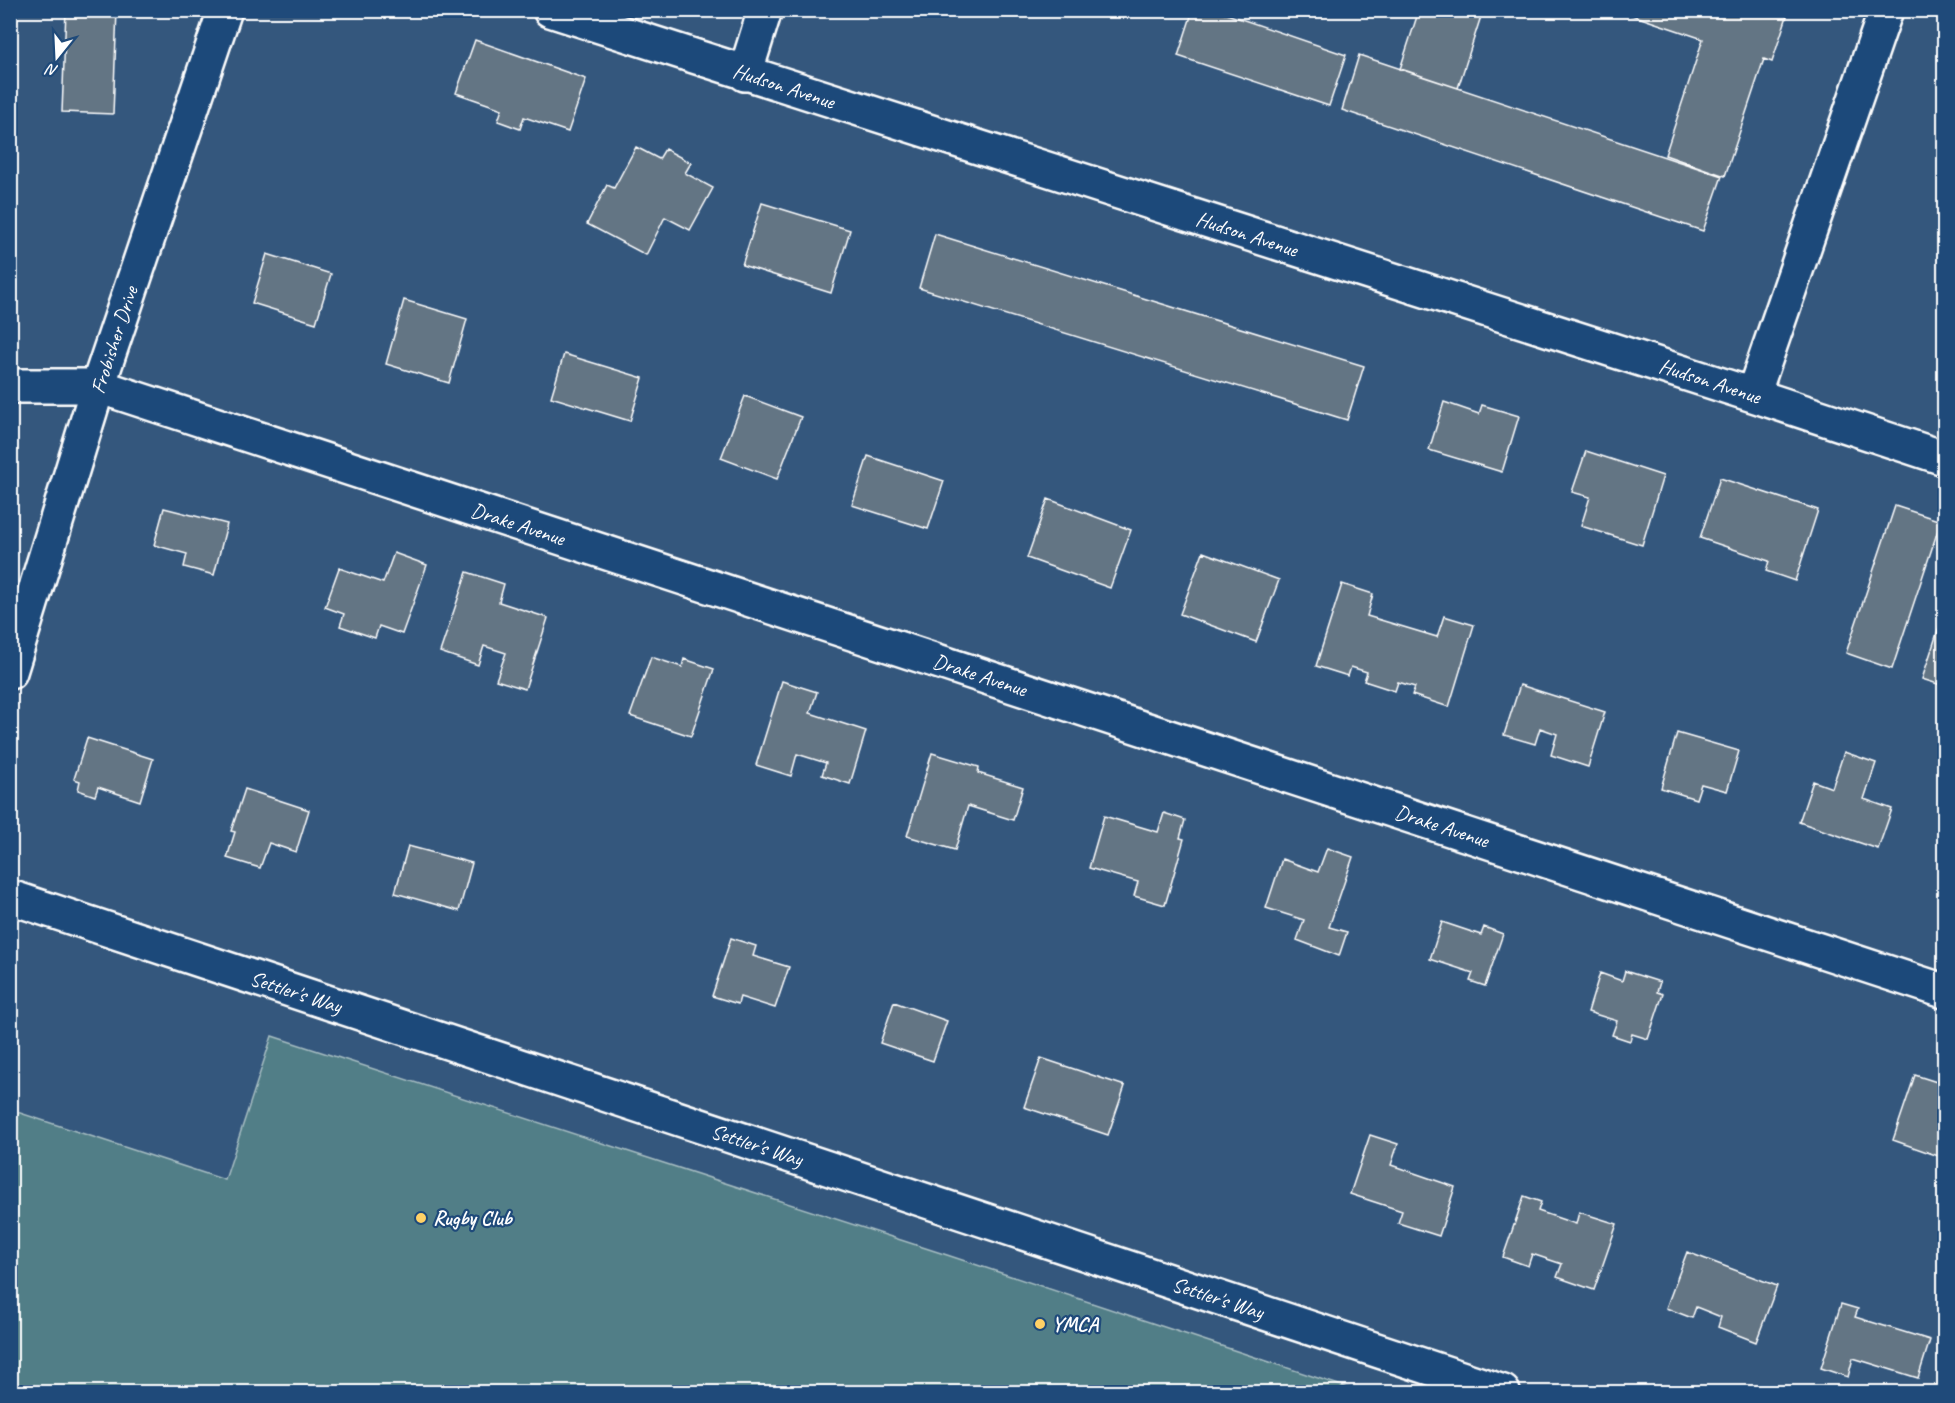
<svg xmlns="http://www.w3.org/2000/svg" width="1955" height="1403" font-family="Caveat,sans-serif">
  <rect width="100%" height="100%" fill="#34577d"/>
  <filter id="ink" filterUnits="userSpaceOnUse"><feTurbulence type="fractalNoise" baseFrequency=".0167" numOctaves="2"/><feDisplacementMap in="SourceGraphic" scale="12" xChannelSelector="R" yChannelSelector="G"/><feConvolveMatrix kernelMatrix="1 2 1 2 8 2 1 2 1" color-interpolation-filters="sRGB"/></filter>
  <g filter="url(#ink)">
    <path fill="#517e87" stroke="#a8bec3" stroke-width="1.5" d="M272,1036L947,1255L1360,1392H11V1110L225,1180Z"/>
    <path fill="#647584" stroke="#fff" stroke-width="1.5" d="M66,10H117L113,114L62,112Z
      M1193,10H1215L1346,55L1329,106L1178,56Z
      M1419,10H1483L1458,88L1400,69Z
      M1617,10H1789L1772,62L1764,59L1725,176L1665,155L1703,39Z
      M475,40L586,79L568,132L524,117L520,129L498,121L502,109L456,93Z
      M1359,55L1722,176L1703,231L1342,110Z
      M636,147L659,159L665,149L691,163L685,173L713,188L690,230L665,217L646,255L587,224L607,185L614,188Z
      M762,203L850,230L831,293L742,265Z
      M935,234L1364,366L1347,420L919,288Z
      M267,254L331,274L316,323L252,303Z
      M404,300L467,319L449,383L386,364Z
      M564,354L643,378L630,421L551,397Z
      M745,396L801,417L777,479L721,458Z
      M1444,402L1479,414L1482,405L1519,416L1502,472L1429,450Z
      M1586,451L1663,476L1642,545L1581,526L1590,497L1572,492Z
      M868,456L944,481L928,529L852,505Z
      M1720,478L1818,510L1795,581L1766,571L1769,561L1700,538Z
      M1048,499L1131,530L1110,588L1027,558Z
      M1895,506L1941,521L1892,669L1846,653Z
      M164,508L227,524L214,575L184,567L187,554L154,545Z
      M1203,552L1279,580L1256,642L1180,614Z
      M394,553L427,565L402,634L379,626L375,638L340,626L344,614L325,607L339,568L383,583Z
      M467,572L504,584L499,602L548,618L525,689L496,680L506,653L484,646L478,665L440,652Z
      M1342,584L1373,594L1367,616L1437,637L1444,616L1474,625L1449,707L1412,695L1415,687L1398,682L1395,691L1364,681L1367,672L1351,667L1348,676L1316,666Z
      M1944,612V686L1922,679Z
      M651,657L682,667L684,659L714,669L691,736L630,716Z
      M782,681L817,692L810,713L866,731L850,784L822,775L826,763L797,754L791,776L756,765Z
      M1520,685L1605,712L1588,767L1551,755L1557,734L1540,728L1535,744L1504,735Z
      M1677,733L1739,751L1727,791L1701,784L1696,799L1661,788Z
      M87,738L153,759L140,801L98,787L95,796L78,790L80,781L74,779Z
      M1844,752L1876,763L1864,799L1892,809L1878,849L1799,822L1813,781L1832,788Z
      M932,753L979,767L978,773L1023,787L1013,820L968,806L955,850L907,836Z
      M245,789L309,810L296,852L269,843L260,868L227,858L235,832L231,831Z
      M1164,813L1185,820L1180,838L1184,839L1165,905L1134,896L1138,882L1089,868L1104,816L1158,832Z
      M408,846L472,863L459,911L395,893Z
      M1327,848L1353,857L1329,927L1347,932L1339,956L1297,940L1304,920L1266,908L1282,859L1318,872Z
      M1442,922L1481,935L1484,927L1503,934L1485,986L1470,981L1473,973L1430,959Z
      M731,938L756,946L753,956L789,967L775,1008L740,997L738,1004L712,996Z
      M1625,971L1660,982L1657,992L1663,994L1648,1039L1632,1034L1630,1041L1612,1035L1617,1021L1588,1012L1600,973L1622,981Z
      M894,1002L947,1021L933,1061L880,1043Z
      M1041,1058L1125,1086L1108,1135L1024,1107Z
      M1915,1075L1943,1084L1944,1080V1158L1893,1140Z
      M1370,1135L1398,1144L1391,1165L1455,1187L1439,1236L1398,1223L1402,1211L1350,1194Z
      M1524,1196L1541,1202L1538,1211L1576,1224L1579,1212L1617,1224L1594,1290L1557,1277L1562,1264L1532,1254L1528,1266L1503,1257Z
      M1687,1252L1777,1286L1756,1342L1718,1327L1721,1317L1696,1307L1692,1318L1666,1308Z
      M1841,1304L1858,1309L1855,1317L1930,1340L1918,1378L1853,1358L1848,1377L1821,1368Z"/>
    <g fill="none" stroke-linecap="round" stroke-linejoin="round">
      <g stroke="#fff" stroke-width="38">
        <path id="minor" d="M550,10L1753,395L1944,458
          M745,74L765,10
          M10,386H98L1944,991
          M1753,395L1886,10
          M10,672L98,386L225,10"/>
      </g>
      <g stroke="#fff" stroke-width="38">
        <path id="major" d="M10,897L1503,1392"/>
      </g>
      <use href="#minor" stroke="#1f4a7a" stroke-width="33"/>
      <use href="#major" stroke="#1f4a7a" stroke-width="33"/>
    </g>
  </g>
  <g fill="#ffd166" stroke="#1f4a7a" stroke-width="2">
    <circle cx="421" cy="1218" r="6"/>
    <circle cx="1040" cy="1324" r="6"/>
  </g>
  <g text-anchor="middle" dominant-baseline="central" stroke-width="4.5" stroke-linejoin="round" paint-order="stroke">
    <g font-size="21" fill="#fff" stroke="#1f4a7a">
      <text transform="translate(784 86) rotate(18)">Hudson Avenue</text>
      <text transform="translate(1247 234) rotate(18)">Hudson Avenue</text>
      <text transform="translate(114 340) rotate(-72)">Frobisher Drive</text>
      <text transform="translate(1710 381) rotate(18)">Hudson Avenue</text>
      <text transform="translate(518 524) rotate(18)">Drake Avenue</text>
      <text transform="translate(980 675) rotate(18)">Drake Avenue</text>
      <text transform="translate(1442 826) rotate(18)">Drake Avenue</text>
      <text transform="translate(296 992) rotate(18)">Settler's Way</text>
      <text transform="translate(757 1145) rotate(18)">Settler's Way</text>
      <text transform="translate(1218 1298) rotate(18)">Settler's Way</text>
    </g>
    <g font-size="21" font-weight="bold" fill="#fff" stroke="#1f4a7a" text-anchor="start">
      <text x="433" y="1218">Rugby Club</text>
      <text x="1052" y="1324">YMCA</text>
    </g>
  </g>
  <rect width="1955" height="1403" fill="none" stroke="#1f4a7a" stroke-width="36"/>
  <rect x="18" y="18" width="1919" height="1367" fill="none" stroke="#fff" stroke-width="2" filter="url(#ink)"/>
  <g transform="translate(57 57) rotate(198)" stroke="#1f4a7a" stroke-width="4.5" paint-order="stroke">
  <path d="M0-4.5L10 22L0 15L-10 22Z" fill="#ffffff"/>
  <text y="-9" font-size="16" font-weight="bold" text-anchor="middle" fill="#ffffff">N</text>
  </g>
</svg>
